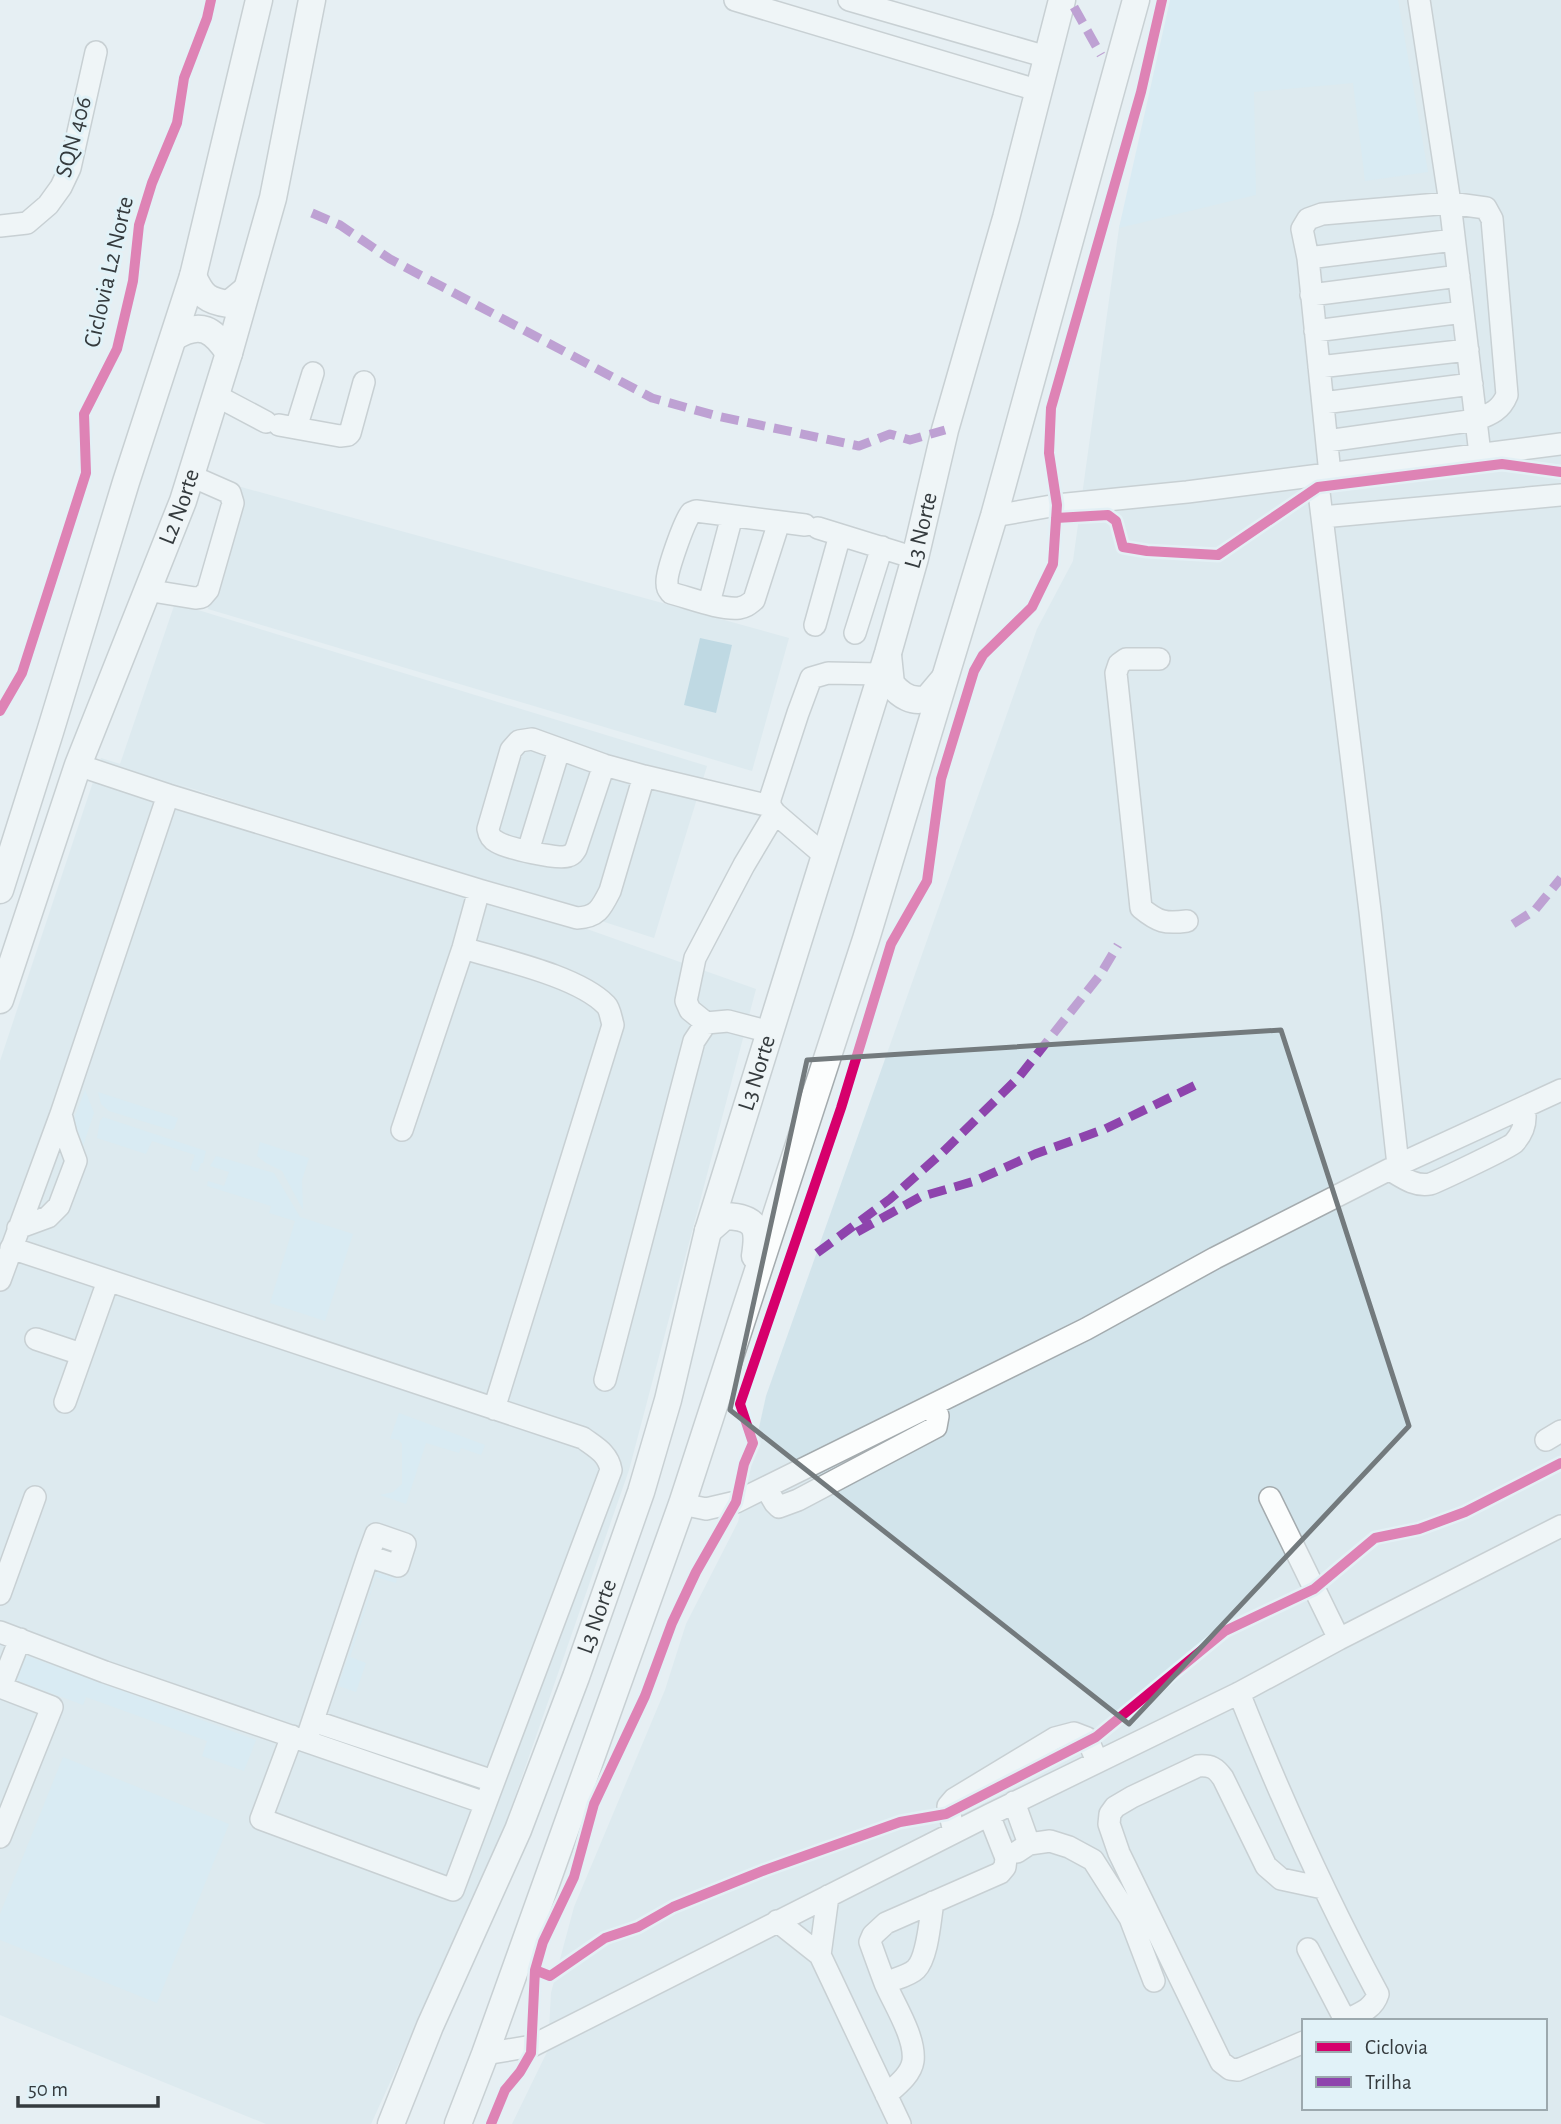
<svg xmlns="http://www.w3.org/2000/svg" width="1561" height="2124" font-family="'Alegreya Sans',sans-serif">
  <rect width="100%" height="100%" fill="#e6eff3"/>
  <path fill="#d2e4eb" fill-rule="evenodd" d="M1179,0H1561V2124H512L548,2050L551,1993L574,1907L665,1690L686,1624L738,1522L766,1396L1037,629L1073,561L1119,228ZM1304,2021H1545V2108H1304Z
    M241,487L789,638L752,771L208,609Z
    M175,603L707,766L654,938L172,782L756,989L629,1470L497,1848L371,2124H266L0,2015V1061L101,758L120,764Z"/>
  <path fill="#cae7f3" d="M1170,0H1398L1428,172L1365,181L1353,83L1254,92L1256,195L1119,228Z
    M85,1090L94,1113L79,1158L68,1134Z
    M98,1092L178,1118L174,1129L171,1130L109,1111L101,1104Z
    M103,1117L206,1151L203,1163H201L198,1172L190,1169L195,1155L152,1141L146,1154L97,1138L100,1121Z
    M260,1142L309,1158L302,1180L303,1210L282,1171L266,1163L257,1156Z
    M216,1156L274,1173L300,1217L353,1234L325,1321L270,1303L295,1221L269,1213L271,1206L207,1186L208,1181L224,1186L229,1172L210,1166Z
    M399,1413L485,1445L481,1455L461,1448L459,1453L426,1443L406,1504L380,1495L393,1492L402,1484V1444L399,1440L390,1439Z
    M377,1572L397,1579L396,1583L376,1577L350,1657L366,1663L356,1692L338,1686Z
    M19,1653L256,1740L244,1771L202,1756L207,1741L86,1697L83,1705L10,1678Z
    M63,1757L229,1824L157,2003L0,1940V1914Z"/>
  <path fill="#90bfd1" d="M700,638L732,645L716,713L684,705Z"/>
  <g fill="none" stroke-linecap="round" stroke-linejoin="round">
    <g stroke="#a4abae" stroke-width="24">
      <path id="minor" d="M735,0L1040,91
        M849,0L1047,57
        M1419,0L1450,203L1480,454
        M0,226L27,223L48,205L61,187L70,168L96,52
        M1308,258L1454,240
        M1311,295L1459,276
        M1315,331L1463,312
        M1319,367L1468,350
        M215,395L266,422
        M1323,403L1472,384
        M279,425L340,436L348,435L350,433L364,382
        M296,428L313,373
        M1327,441L1476,420C1491,414 1501,410 1507,395L1492,219L1486,208L1450,203L1322,214L1308,219L1302,229L1308,258L1330,474
        M1317,476L1370,911L1398,1165
        M994,516L1057,505L1187,492L1561,444
        M1322,517L1561,495
        M779,522L754,600C749,604 746,607 739,608C720,610 690,598 671,593C668,589 667,588 667,583C666,572 684,522 691,513L696,511L805,525
        M818,528L915,558
        M146,590L195,598L202,597L208,590L233,503L230,493L189,475
        M709,603L732,516
        M815,625L840,535
        M855,633L882,547
        M1159,659H1126L1119,664L1116,673L1141,908C1158,922 1165,924 1187,921
        M604,765L576,849C573,853 573,855 568,856C558,860 507,848 497,842C491,839 489,835 488,829L511,750L519,741L532,739L604,765L644,776L770,806
        M168,795L479,890L463,948L402,1130
        M528,851L559,750
        M824,855L775,813L770,806V799L798,713L811,678L828,673L881,674
        M479,890L577,918C597,917 601,909 610,891L644,776
        M463,948C502,960 578,976 606,1005C610,1009 611,1018 613,1025L494,1409
        M706,1023L690,1010L686,1001L695,958L744,865L775,813
        M1390,1170C1402,1177 1415,1187 1430,1184C1437,1182 1510,1147 1514,1143C1524,1132 1527,1121 1524,1108
        M18,1228L48,1217L59,1206L76,1161L66,1134L61,1114
        M11,1248L583,1438C595,1447 608,1453 611,1470L453,1890L261,1819L292,1736
        M0,1280L61,1114L168,795L78,765
        M36,1339L81,1354
        M605,1380L694,1041L706,1023L728,1021L770,1032
        M65,1402L108,1281
        M1546,1440L1561,1431
        M766,1488L775,1503L779,1507L798,1500L936,1427L938,1416L935,1405
        M1270,1498L1339,1639
        M682,1504L706,1509L736,1502L1086,1329L1215,1258L1398,1165L1561,1090
        M0,1594L35,1497
        M0,1632L105,1672L485,1803
        M0,1687L52,1707L0,1837
        M1,1687L20,1639
        M1239,1693C1280,1796 1325,1896 1378,1994C1373,2010 1358,2014 1344,2021
        M313,1721L493,1781
        M306,1741L368,1556L376,1534L405,1544L398,1566L368,1556
        M1014,1802L1029,1844L1017,1852
        M954,1832L948,1806L954,1799L1055,1738L1074,1733L1087,1738L1097,1761
        M1029,1844L1050,1841L1069,1847L1093,1860L1130,1918L1154,1981
        M777,1921L820,1955L900,2124
        M1308,1949L1345,2020
        M820,1955L828,1896
        M885,1983C894,1979 909,1976 916,1969C928,1957 930,1919 933,1902
        M1304,2042L1238,2070L1230,2069L1221,2062L1119,1853L1109,1824L1110,1814L1115,1807L1132,1797L1198,1766C1211,1765 1216,1768 1223,1778L1266,1866L1281,1879L1323,1888
        M485,2054L532,2046L989,1815L1239,1693L1339,1639L1561,1526
        M886,2095C896,2086 911,2075 913,2061C916,2038 894,2004 885,1983C880,1970 875,1956 870,1942L873,1935L886,1923L1000,1873L1005,1867L1006,1858L989,1815"/>
    </g>
    <g stroke="#a4abae" stroke-width="29">
      <g id="major">
        <path d="M193,276C202,296 207,301 229,304L246,290"/>
        <path d="M174,337C201,321 213,329 229,353"/>
        <path d="M888,655L891,684C900,695 913,704 928,698L944,679"/>
        <path d="M0,890L50,732L126,482L193,276L259,0"/>
        <path id="s1" d="M0,1000L78,765L183,501L229,353L273,198L312,0"/>
        <path d="M708,1231L725,1216C758,1217 759,1229 755,1256"/>
        <path id="s2" d="M391,2124L430,2026L518,1830L576,1677L641,1492L668,1400L708,1231L888,653L915,558L945,430L1006,218L1062,0"/>
        <path d="M458,2124L485,2054L682,1504L866,939L994,516L1136,0"/>
      </g>
    </g>
    <use href="#minor" stroke="#fbfdfd" stroke-width="21"/>
    <use href="#major" stroke="#fbfdfd" stroke-width="26"/>
    <path stroke="#8e44ad" stroke-width="9" stroke-dasharray="18 9" stroke-linecap="butt" d="M1074,7L1101,55
      M312,213L340,225L390,259L652,398L717,416L859,446L890,434L910,440L945,430
      M1513,924L1535,910L1561,878
      M857,1232L920,1197L975,1181L1035,1154L1105,1129L1200,1083
      M817,1253L890,1199L943,1152L1019,1077L1100,975L1118,945"/>
    <g stroke="#e1f2f8" stroke-width="15">
      <path id="cycleway" d="M1056,518L1108,515L1116,521L1123,547L1147,551L1218,555L1318,487L1502,464L1561,472
        M0,711L22,673L86,473L84,414L117,349L133,281L139,225L152,183L177,123L184,78L207,18L211,0
        M535,1970L550,1976L605,1938L638,1927L673,1907L765,1870L900,1822L946,1814L1096,1737L1225,1631L1314,1589L1375,1538L1419,1529L1465,1512L1561,1463
        M491,2124L505,2090L520,2072L531,2053L535,1970L543,1942L574,1877L594,1804L645,1696L672,1623L696,1572L736,1502L744,1464L753,1443L740,1404L841,1108L891,944L927,881L941,779L974,671L983,655L1032,607L1053,564L1057,505L1049,453L1051,408L1141,92L1162,0"/>
    </g>
    <use href="#cycleway" stroke="#d6006c" stroke-width="10"/>
  </g>
  <path d="M0 0H1561V2124H0ZM1281,1030L1409,1426L1129,1724L730,1410L807,1060Z" fill="#e6eff3" fill-opacity=".55" fill-rule="evenodd"/>
  <path fill="none" stroke="#737a7d" stroke-width="5" stroke-linejoin="round" d="M1281,1030L1409,1426L1129,1724L730,1410L807,1060Z"/>
  <g text-anchor="middle" dominant-baseline="central" stroke-width="6" stroke-linejoin="round" paint-order="stroke">
    <g font-size="24" fill="#353b3e" stroke="#e1f2f8">
      <text transform="translate(74 137) rotate(-75)">SQN 406</text>
      <text transform="translate(109 272) rotate(-77)">Ciclovia L2 Norte</text>
      <text stroke="none"><textPath href="#s1" startOffset="525">L2 Norte</textPath></text>
      <text stroke="none"><textPath href="#s2" startOffset="1682">L3 Norte</textPath></text>
      <text stroke="none"><textPath href="#s2" startOffset="1115">L3 Norte</textPath></text>
      <text stroke="none"><textPath href="#s2" startOffset="548">L3 Norte</textPath></text>
    </g>
  </g>
  <rect x="1302" y="2019" width="245" height="91" fill="#e1f2f8" stroke="#9ca9ae" stroke-width="2"/>
  <rect x="1316" y="2042" width="35" height="10" fill="#d6006c" stroke="#9ca9ae" stroke-width="2"/>
  <text x="1365" y="2054" font-size="21" fill="#353b3e">Ciclovia</text>
  <rect x="1316" y="2077" width="35" height="10" fill="#8e44ad" stroke="#9ca9ae" stroke-width="2"/>
  <text x="1365" y="2089" font-size="21" fill="#353b3e">Trilha</text>
  <path d="M18 2096v10h140v-10" fill="none" stroke="#353b3e" stroke-width="3.5"/>
  <text x="28" y="2096" font-size="21" fill="#353b3e" stroke="#e1f2f8" stroke-width="5" paint-order="stroke">50 m</text>
</svg>
